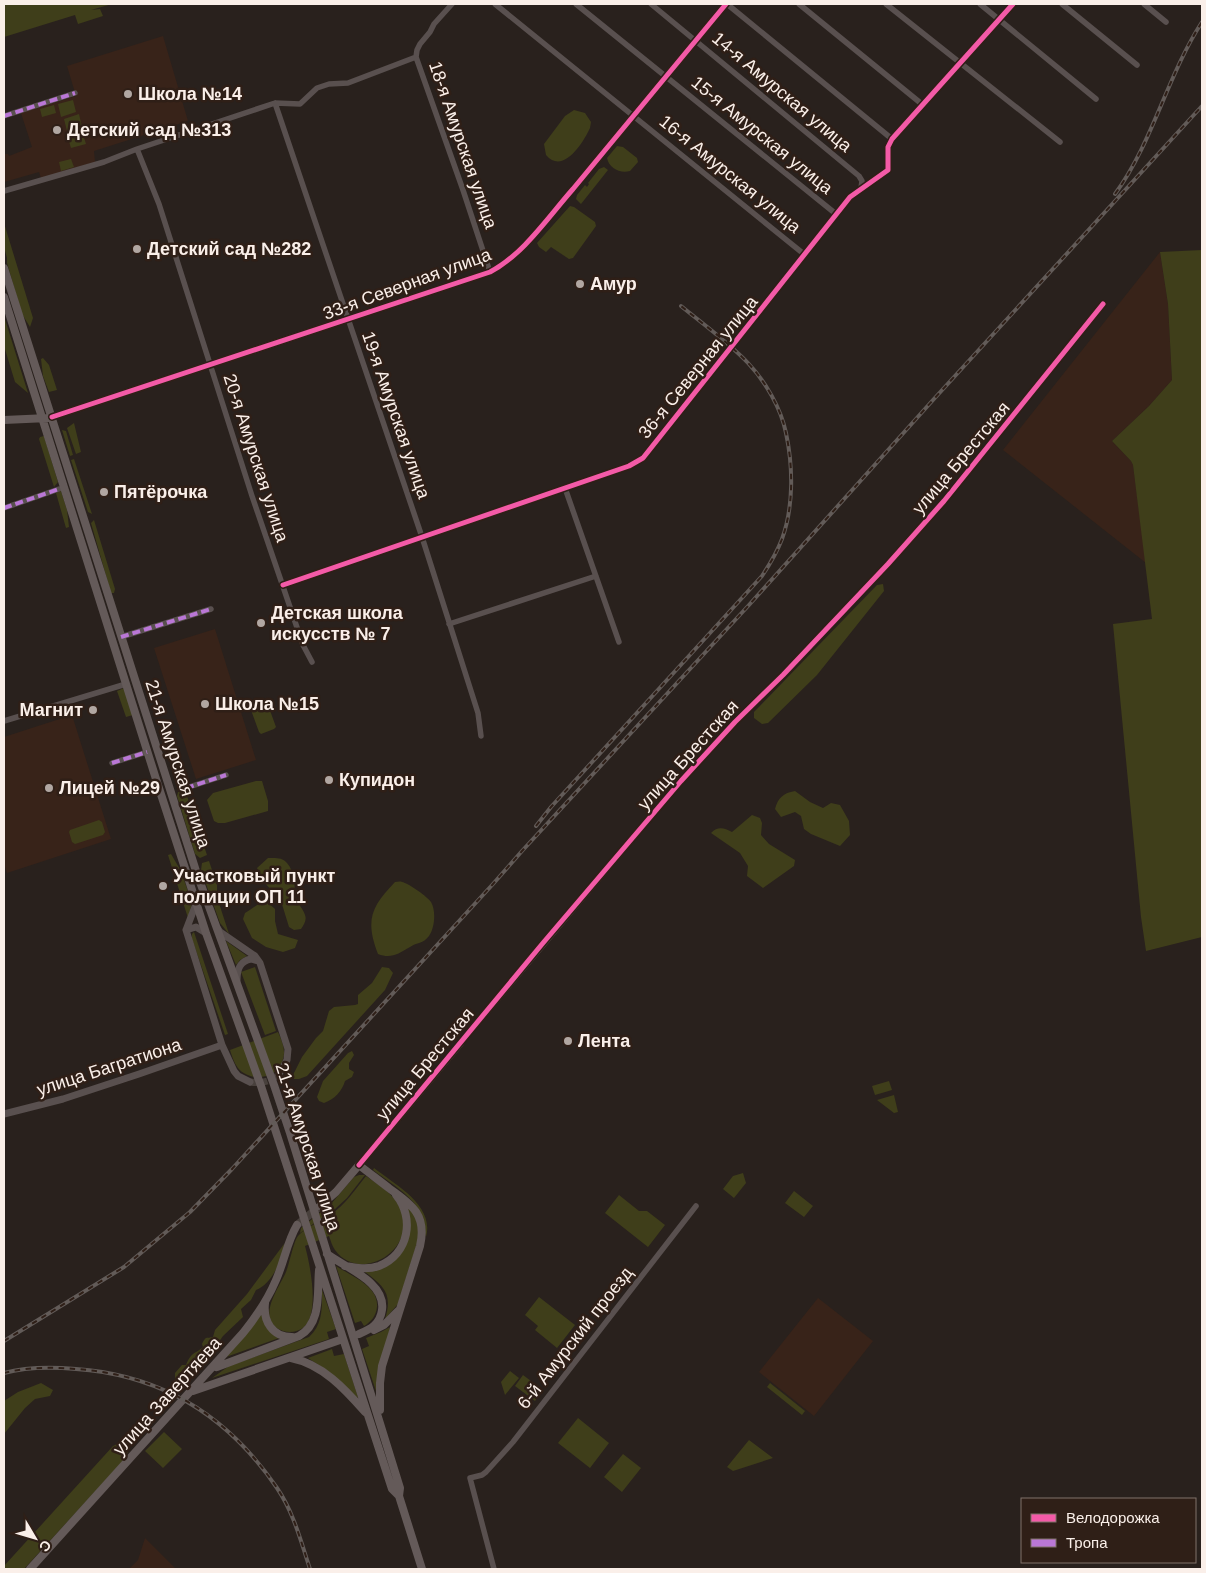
<svg xmlns="http://www.w3.org/2000/svg" width="1206" height="1573" font-family="Arial,sans-serif">
  <rect width="100%" height="100%" fill="#29211d"/>
  <path fill="#382319" d="M163,36L188,121L94,151L95,162L41,178L39,172L4,182V154H8L9,156L32,147L21,113L76,96L67,66Z
    M1160,252L1168,304L1172,380L1149,406L1112,441L1131,461L1133,465L1146,563L1003,450Z
    M215,629L256,760L196,779L154,648Z
    M72,715L111,839L7,873L4,864V737Z
    M818,1298L873,1341L814,1416L759,1372Z
    M145,1538L176,1569H129L138,1560Z"/>
  <path fill="#3f3e1a" d="M4,4H112L91,10L100,9L103,16L78,24L75,15L4,37Z
    M73,100L76,112L61,117L58,104Z
    M54,105L56,113L42,117L40,109Z
    M574,110L585,113L591,122L590,128C583,143 563,175 546,155L544,144L565,116Z
    M79,114L82,127L67,131L64,119Z
    M82,131L86,144L71,148L67,135Z
    M617,146L623,147L637,158L638,162L630,171C620,174 609,168 607,158Z
    M71,159L74,167L61,171L59,162Z
    M604,167L608,170L581,204L576,199L577,195L585,185L587,187L589,184L588,183L599,169Z
    M570,206L574,207L595,222L596,226L573,258L569,259L551,247L546,252L539,247L537,243Z
    M4,223L33,318L30,327L22,314L7,263V258L4,247Z
    M1202,250V937L1146,951L1141,917L1113,624L1152,619L1133,465L1131,461L1112,441L1149,406L1172,380L1168,304L1160,252Z
    M4,316L28,393L15,382L4,346Z
    M43,358L49,365L57,390L49,392L43,376L41,359Z
    M74,423L81,452L76,454L67,428Z
    M62,430L66,431L73,455L70,456Z
    M44,436L58,482L54,487L39,439L40,437Z
    M74,459L92,514L88,512L71,460Z
    M61,491L67,510L69,527L66,528L56,493Z
    M94,520L115,589L114,593H111L91,523Z
    M883,584L884,591L817,675L768,723L762,724L754,718V712L877,585Z
    M124,688L133,715L126,717L117,691Z
    M265,703L268,705L276,727L274,729L261,734L259,732L251,710L252,707Z
    M256,781H262L268,801V811L225,823H218L214,821L207,800L213,793Z
    M185,790L207,855L200,858L195,854L177,796L178,792Z
    M795,791L810,802L823,808L831,803L840,805L849,821L850,835L840,846L811,834L804,829L801,816L795,812L781,817L775,809C778,798 783,793 795,791Z
    M752,815L760,818L762,823L761,835L769,844L795,860L794,866L763,888L747,876L748,866L740,853L711,833C718,826 724,828 732,832Z
    M99,820L102,822L105,832L103,835L75,844L72,842L69,832L70,830Z
    M171,854L181,871L192,903L188,918L168,855Z
    M268,858C275,858 282,857 287,863C295,872 294,886 296,897C297,904 303,908 305,915C307,920 304,925 301,929L294,930L289,927L281,901L264,882L257,868Z
    M209,861L217,885V897L229,934L220,923L201,870L202,863Z
    M395,882C397,882 400,881 402,882C408,883 428,897 431,902C436,910 435,928 429,936C423,944 417,942 410,947C398,954 391,959 378,954C365,920 371,907 395,882Z
    M266,901L275,909V921L278,934L298,940L295,948L283,952L266,947L252,938L243,919L245,913C252,909 258,903 266,901Z
    M194,932L228,1034L225,1035L192,939V934Z
    M226,941L247,956L240,960L236,965Z
    M255,967L276,1031L265,1035L241,972Z
    M382,967L389,968L393,973L385,990L307,1076L299,1079H294L293,1075L302,1057L316,1038L323,1031L329,1011L334,1007L355,1005L358,1004V995L372,983Z
    M278,1032C282,1041 286,1050 283,1059C279,1079 250,1083 238,1068C234,1063 232,1056 230,1050Z
    M352,1051L354,1055L349,1063V1069L354,1072L352,1077L345,1081C342,1091 335,1099 324,1103L319,1101L317,1097L323,1081L348,1053Z
    M889,1081L892,1090L875,1095L872,1086Z
    M894,1095L898,1112L894,1113L877,1100Z
    M374,1168C394,1184 435,1205 426,1237C423,1229 423,1217 419,1210C409,1193 387,1181 373,1170Z
    M743,1173L746,1183L734,1198L723,1189L733,1176Z
    M359,1175H365L347,1198L335,1209L300,1233L301,1228L331,1204L354,1177Z
    M366,1176C377,1184 391,1192 398,1204C423,1247 361,1286 335,1250C332,1246 331,1241 329,1236L305,1246C310,1264 320,1313 304,1327C298,1332 290,1333 283,1331C254,1321 279,1288 286,1272C289,1265 294,1240 298,1236C306,1227 320,1222 330,1215C345,1205 355,1190 366,1176Z
    M794,1191L813,1206L804,1217L785,1203Z
    M619,1195L639,1211H647L665,1225L648,1247L605,1213Z
    M405,1203L412,1209L418,1225L419,1237L398,1304L385,1319C393,1294 384,1286 365,1272L404,1247Z
    M284,1244C283,1259 271,1285 256,1290L251,1300L241,1309L243,1317L223,1336L211,1353L205,1356L198,1366L192,1367L190,1374L184,1386L175,1385L173,1382L175,1380V1373L182,1365H186C192,1351 194,1355 203,1347L202,1344C206,1335 207,1339 213,1337L215,1330L247,1294Z
    M336,1266C351,1276 379,1286 377,1307C376,1316 371,1322 364,1326L361,1321L355,1323Z
    M322,1290L336,1329L327,1332L329,1339L212,1378L229,1366L309,1337C323,1324 322,1308 322,1290Z
    M539,1297L575,1325L557,1348L535,1330L538,1326L525,1315Z
    M262,1314L266,1327L279,1338L226,1357Z
    M390,1327L377,1391H376L362,1349L369,1346L366,1338L381,1332Z
    M332,1349L334,1356L344,1354L358,1397L357,1398L328,1371L308,1358Z
    M510,1371L519,1378L505,1395L501,1382Z
    M523,1375L543,1390L535,1401L515,1386Z
    M41,1383L53,1390L50,1396L35,1399L25,1408L4,1434V1401L18,1392Z
    M770,1383L805,1411L802,1415L767,1387Z
    M578,1418L609,1443L590,1468L558,1443Z
    M164,1432L182,1449L163,1468L145,1451Z
    M749,1440L773,1458L733,1471L727,1467Z
    M119,1443L127,1447L128,1452L122,1462L24,1569H4V1566L113,1446Z
    M623,1454L641,1468L622,1492L604,1477Z"/>
  <g fill="none" stroke-linecap="round" stroke-linejoin="round">
    <path stroke="#48403c" stroke-width="7" stroke-dasharray="7 3.5" stroke-linecap="butt" d="M250,1082C262,1084 271,1081 279,1074"/>
    <path stroke="#48403c" stroke-width="8" stroke-dasharray="8 4" stroke-linecap="butt" d="M297,1225L318,1208"/>
    <path stroke="#59504f" stroke-width="5.5" d="M495,4L805,255
      M576,4L836,214
      M651,4L859,176L862,181L861,188
      M727,4L892,139
      M799,4L923,105
      M886,4L1060,142
      M980,4L1096,99
      M1062,4L1137,65
      M1144,4L1166,22
      M416,57L463,190L490,272
      M275,103L422,537L478,713L481,736
      M4,116L75,93
      M137,149L159,204L252,496L303,645L312,662
      M4,191L104,162L137,149L275,103L300,104L317,88L329,84L348,83L416,57L417,50L420,44L430,32L434,24L452,4
      M565,488L619,642
      M4,508L59,489
      M283,585L629,466L643,458L850,197L888,170V147L892,139L1013,4
      M449,624L596,576
      M121,637L211,609
      M4,721L126,684
      M112,763L147,752
      M186,788L226,775
      M460,1044L681,781L735,722L783,675L888,564L944,501L1103,304
      M494,1569L470,1478L482,1475L486,1472L513,1442L696,1206"/>
    <path stroke="#59504f" stroke-width="7" d="M52,417L490,272C523,255 549,216 573,189C624,127 675,65 726,4
      M196,904L186,930L222,1045L234,1071L238,1076L250,1082
      M218,929L220,932L255,956L260,963L288,1049L287,1060L279,1074
      M186,930L196,927L206,933
      M237,980C237,969 240,961 251,959L258,961
      M4,1114L63,1099L139,1074L222,1045
      M359,1165L460,1044"/>
    <path stroke="#645a59" stroke-width="8" d="M4,268L196,871L274,1085L290,1133L400,1488L399,1496L422,1569
      M4,297L156,779L206,933L261,1086L392,1489L399,1496
      M4,420L48,418
      M320,1206L336,1192L359,1165C369,1173 380,1181 390,1189C413,1205 427,1216 420,1246L382,1366L380,1383V1410
      M327,1254C346,1268 386,1282 382,1310C380,1324 371,1329 359,1334
      M345,1266C356,1268 368,1270 379,1266C409,1254 415,1218 396,1195
      M265,1303C263,1321 272,1337 292,1337
      M374,1330L384,1325L398,1311
      M291,1358C322,1364 345,1389 365,1412
      M217,1367L299,1336C322,1323 317,1293 319,1270
      M193,1391L340,1340
      M30,1569L243,1333C256,1317 268,1299 276,1280C284,1262 287,1242 297,1225"/>
    <g stroke="#625b58" stroke-width="4">
      <path id="rail" d="M1115,194C1153,142 1167,76 1202,22
        M536,826L551,807L762,576C770,564 777,552 782,539C794,506 793,466 786,433C781,408 765,381 748,363C728,342 703,324 681,306
        M4,1341L124,1267L190,1212L232,1169L493,884L522,851L749,605L933,400L1202,106
        M4,1373C26,1367 53,1367 76,1369C163,1375 228,1416 277,1488C294,1513 301,1542 310,1569"/>
    </g>
    <use href="#rail" stroke="#2f1f17" stroke-width="2" stroke-dasharray="5.5" stroke-linecap="butt"/>
    <path stroke="#ba77d6" stroke-width="4" stroke-dasharray="8 4" stroke-linecap="butt" d="M4,116L75,93
      M4,508L59,489
      M121,637L211,609
      M112,763L147,752
      M186,788L226,775"/>
    <g stroke="#2f1f17" stroke-width="8">
      <path id="cycleway" d="M52,417L490,272C523,255 549,216 573,189C624,127 675,65 726,4
        M283,585L629,466L643,458L850,197L888,170V147L892,139L1013,4
        M359,1165L543,943L681,781L735,722L783,675L888,564L944,501L1103,304"/>
    </g>
    <use href="#cycleway" stroke="#f35aa7" stroke-width="5"/>
  </g>
  <g fill="#b1a7a2" stroke="#2f1f17" stroke-width="2">
    <circle cx="128" cy="94" r="5"/>
    <circle cx="57" cy="130" r="5"/>
    <circle cx="137" cy="249" r="5"/>
    <circle cx="580" cy="284" r="5"/>
    <circle cx="104" cy="492" r="5"/>
    <circle cx="261" cy="623" r="5"/>
    <circle cx="205" cy="704" r="5"/>
    <circle cx="93" cy="710" r="5"/>
    <circle cx="329" cy="780" r="5"/>
    <circle cx="49" cy="788" r="5"/>
    <circle cx="163" cy="886" r="5"/>
    <circle cx="568" cy="1041" r="5"/>
  </g>
  <g text-anchor="middle" dominant-baseline="central" stroke-width="5" stroke-linejoin="round" paint-order="stroke">
    <g font-size="18" fill="#faefe9" stroke="#2f1f17">
      <text transform="translate(782 92) rotate(40)">14-я Амурская улица</text>
      <text transform="translate(762 135) rotate(39)">15-я Амурская улица</text>
      <text transform="translate(463 145) rotate(71)">18-я Амурская улица</text>
      <text transform="translate(730 174) rotate(39)">16-я Амурская улица</text>
      <text transform="translate(407 284) rotate(-20)">33-я Северная улица</text>
      <text transform="translate(698 367) rotate(-51)">36-я Северная улица</text>
      <text transform="translate(396 415) rotate(71)">19-я Амурская улица</text>
      <text transform="translate(256 458) rotate(72)">20-я Амурская улица</text>
      <text transform="translate(961 458) rotate(-50)">улица Брестская</text>
      <text transform="translate(688 755) rotate(-48)">улица Брестская</text>
      <text transform="translate(178 764) rotate(72)">21-я Амурская улица</text>
      <text transform="translate(425 1064) rotate(-50)">улица Брестская</text>
      <text transform="translate(109 1067) rotate(-18)">улица Багратиона</text>
      <text transform="translate(308 1147) rotate(72)">21-я Амурская улица</text>
      <text transform="translate(575 1338) rotate(-52)">6-й Амурский проезд</text>
      <text transform="translate(167 1396) rotate(-48)">улица Завертяева</text>
    </g>
    <g font-size="18" font-weight="bold" fill="#faefe9" stroke="#2f1f17" text-anchor="start">
      <text x="138" y="94">Школа №14</text>
      <text x="67" y="130">Детский сад №313</text>
      <text x="147" y="249">Детский сад №282</text>
      <text x="590" y="284">Амур</text>
      <text x="114" y="492">Пятёрочка</text>
      <text x="271" y="613">Детская школа<tspan x="271" dy="21">искусств № 7</tspan></text>
      <text x="215" y="704">Школа №15</text>
      <text x="83" y="710" text-anchor="end">Магнит</text>
      <text x="339" y="780">Купидон</text>
      <text x="59" y="788">Лицей №29</text>
      <text x="173" y="876">Участковый пункт<tspan x="173" dy="21">полиции ОП 11</tspan></text>
      <text x="578" y="1041">Лента</text>
    </g>
  </g>
  <rect width="1206" height="1573" fill="none" stroke="#faefe9" stroke-width="10"/>
  <rect x="1021" y="1498" width="175" height="65" fill="#2f1f17" stroke="#80726b"/>
  <rect x="1031" y="1514" width="25" height="8" fill="#f35aa7" stroke="#80726b"/>
  <text x="1066" y="1523" font-size="15" fill="#faefe9">Велодорожка</text>
  <rect x="1031" y="1539" width="25" height="8" fill="#ba77d6" stroke="#80726b"/>
  <text x="1066" y="1548" font-size="15" fill="#faefe9">Тропа</text>
  <g transform="translate(35 1538) rotate(128)" stroke="#2f1f17" stroke-width="4" paint-order="stroke">
  <path d="M0-4L9 19L0 12L-9 19Z" fill="#faefe9"/>
  <text y="-8" font-size="14" font-weight="bold" text-anchor="middle" fill="#faefe9">С</text>
  </g>
</svg>
